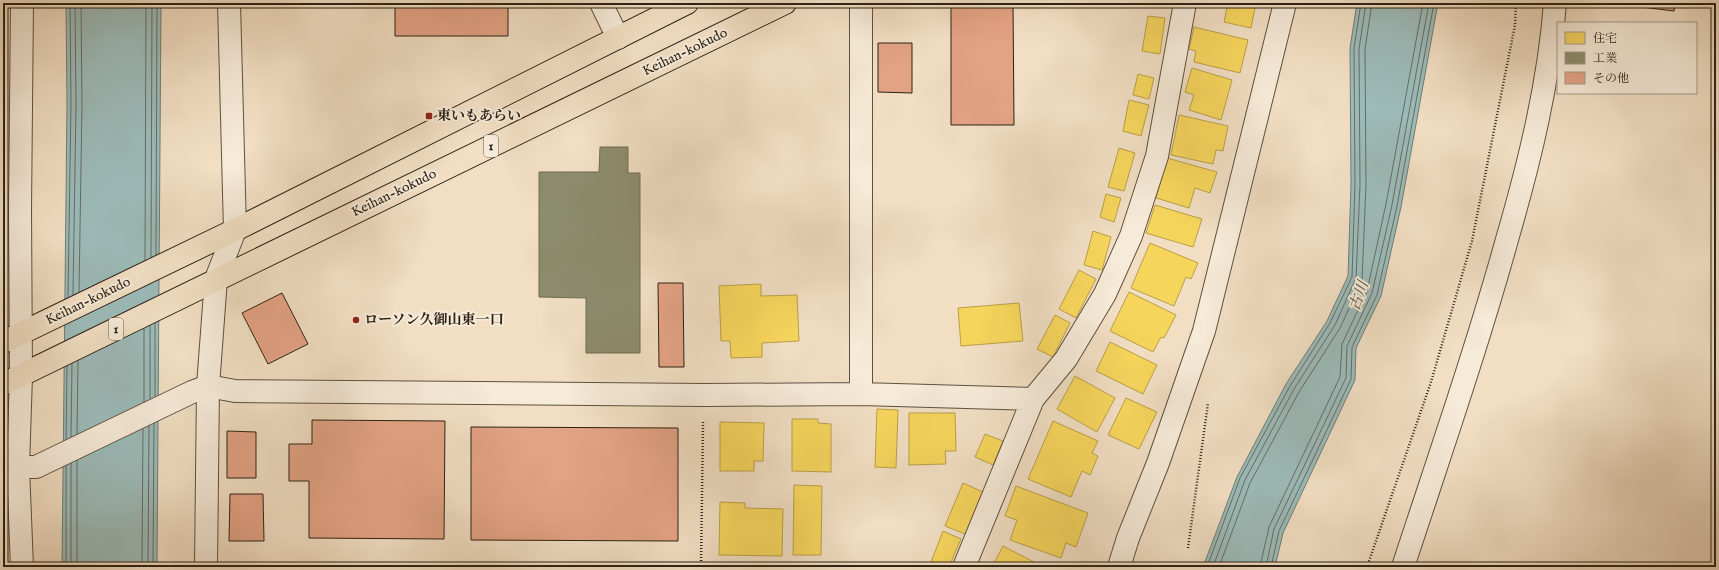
<svg xmlns="http://www.w3.org/2000/svg" width="1719" height="570" font-family="'IM FELL English','Noto Serif JP',serif">
  <rect width="100%" height="100%" fill="#f1dec3"/>
  <filter id="stains"><feTurbulence type="fractalNoise" baseFrequency=".005" numOctaves="4"/><feColorMatrix values="0 0 0 0 .2 0 0 0 0 .09 0 0 0 0 .02 0 0 0 .5 -.17"/></filter>
  <radialGradient id="worn" r=".72"><stop offset=".6" stop-color="#630" stop-opacity="0"/><stop offset="1" stop-color="#630" stop-opacity=".3"/></radialGradient>
  <path fill="#9cbbb9" stroke="#6f7e77" d="M66,3H161L157,567H62L67,104Z
    M1357,3H1438L1401,207L1381,296L1356,348L1355,380L1283,533L1275,567H1203L1237,477L1286,384L1327,321L1348,276L1351,185L1350,48Z"/>
  <path fill="#f6d55c" stroke="#b99f47" d="M1228,3H1256L1251,28L1224,22Z
    M1148,16L1165,18L1160,54L1142,51Z
    M1194,27L1248,40L1240,73L1194,62L1196,51L1189,49Z
    M1192,68L1232,80L1221,120L1189,110L1194,95L1185,92Z
    M1138,74L1154,78L1149,99L1133,95Z
    M1129,100L1149,105L1141,136L1123,131Z
    M1179,115L1228,126L1223,151L1216,150L1213,164L1171,155Z
    M1119,148L1135,153L1124,191L1108,187Z
    M1167,158L1217,172L1210,193L1195,188L1189,208L1156,198Z
    M1106,194L1121,198L1114,222L1100,217Z
    M1155,205L1202,219L1193,247L1146,233Z
    M1093,231L1111,237L1102,270L1084,265Z
    M1150,243L1198,263L1191,279L1186,277L1174,306L1131,288Z
    M1079,270L1096,279L1076,318L1059,309Z
    M761,284V296L797,295L799,341L762,343V357L731,358L730,341H721L719,286Z
    M1129,292L1176,315L1164,338L1161,337L1153,352L1110,331Z
    M1019,303L1023,341L961,346L958,308Z
    M1055,315L1070,323L1053,357L1037,349Z
    M1110,342L1157,365L1143,394L1096,371Z
    M1075,376L1115,398L1097,432L1057,409Z
    M1126,398L1157,412L1139,449L1108,435Z
    M877,409L898,410L896,468L875,467Z
    M909,413H955L956,451H945L946,464L909,465Z
    M792,419H818V423L831,424V472L792,471Z
    M1053,421L1098,441L1092,453L1098,456L1090,475L1082,471L1071,497L1028,479Z
    M720,422L764,423L763,461H754V471H720Z
    M985,434L1003,441L993,465L975,457Z
    M963,483L983,492L965,534L945,526Z
    M794,485L822,486L821,555H793Z
    M1016,486L1088,513L1076,547L1066,543L1061,558L1010,540L1017,520L1005,516Z
    M720,502L745,503V508L783,509L782,556L719,555Z
    M943,531L961,539L949,567H942L931,562Z
    M1003,546L1044,567H992Z"/>
  <path fill="#8c8c6e" stroke="#6f6c53" d="M600,147H628V173H640V353H586V298L539,297V172H599Z"/>
  <g fill="none" stroke-linecap="round" stroke-linejoin="round">
    <path stroke="#646e67" stroke-width="1" d="M156,255L157,3
      M151,257L152,3
      M145,260L146,3
      M79,292L82,104L81,3
      M73,295L76,104L75,3
      M68,297L71,104L70,3
      M155,397V323
      M150,399V326
      M144,402V328
      M77,434L78,361
      M71,437L72,364
      M66,439L67,366
      M66,567V466
      M71,567V463
      M77,567V460
      M142,567L143,429
      M148,567L149,426
      M153,567L154,423
      M1207,567L1240,478L1290,386L1330,323L1352,277L1355,185L1354,48L1361,3
      M1213,567L1245,480L1294,389L1335,325L1356,278L1360,185L1359,49L1366,3
      M1219,567L1250,483L1299,392L1340,328L1362,280L1366,185L1365,49L1372,3
      M1260,567L1269,527L1340,377L1342,344L1367,291L1386,204L1423,3
      M1266,567L1274,529L1346,378L1347,346L1372,293L1392,205L1429,3
      M1271,567L1279,531L1351,379L1352,347L1377,295L1397,206L1434,3"/>
  </g>
  <path fill="#e2a284" stroke="#2c2215" d="M395,3H508V36H395Z
    M951,3H1013L1014,125H951Z
    M1634,3H1675L1674,11L1633,6Z
    M878,43H912V93L878,92Z
    M658,283H683L684,367H659Z
    M282,293L308,344L268,364L242,313Z
    M312,420L445,421L444,539L309,538V481H289V444H312Z
    M471,427L678,428V541L471,540Z
    M227,431L256,432V478H227Z
    M230,494H263L264,541H229Z"/>
  <g fill="none" stroke-linecap="round" stroke-linejoin="round">
    <g stroke="#5d5140" stroke-width="24">
      <path id="street" d="M22,3L20,210L21,375L18,467L22,567
        M601,3L618,38
        M861,8V394
        M18,467H36L192,392L208,386L235,391L704,395L861,394L1033,399
        M206,567L208,386L216,279L235,230L229,3
        M964,567L1033,399L1066,359L1105,294L1131,236L1157,156L1185,3
        M1119,567L1128,538L1158,463L1204,331L1285,3
        M1403,567C1439,457 1477,348 1508,236C1530,160 1549,82 1555,3"/>
    </g>
    <g stroke="#2c2215" stroke-width="24">
      <path id="highway" d="M3,342L235,230L687,3
        M3,384L785,3"/>
    </g>
    <path stroke="#2c2215" stroke-width="2.5" stroke-dasharray="1 2" stroke-linecap="butt" d="M1188,548L1208,403
      M701,567L703,422
      M1367,567L1431,382L1472,241L1515,25L1516,3"/>
    <use href="#street" stroke="#f6ead8" stroke-width="22"/>
    <use href="#highway" stroke="#f1dec3" stroke-width="22"/>
  </g>
  <g fill="#8f2418" stroke="#f6ead8" stroke-width="1.5">
    <rect x="425" y="112" width="8" height="8" rx="2"/>
    <circle cx="356" cy="320" r="4"/>
  </g>
  <g text-anchor="middle" dominant-baseline="central" stroke-width="4" stroke-linejoin="round" paint-order="stroke">
    <g fill="#f6ead8" stroke="#695e50" stroke-width="1">
      <rect x="484" y="135" width="14" height="22" rx="3"/>
      <rect x="109" y="318" width="14" height="22" rx="3"/>
    </g>
    <g font-size="13" font-weight="bold" fill="#2c2215">
      <text x="491" y="146">1</text>
      <text x="116" y="329">1</text>
    </g>
    <g font-size="14" fill="#2c2215" stroke="#f6ead8">
      <text transform="translate(685 52) rotate(-26)">Keihan-kokudo</text>
      <text transform="translate(394 193) rotate(-26)">Keihan-kokudo</text>
      <text transform="translate(88 301) rotate(-26)">Keihan-kokudo</text>
    </g>
    <g font-size="14" font-weight="bold" fill="#2c2215" stroke="#f6ead8" text-anchor="start">
      <text x="437" y="116">東いもあらい</text>
      <text x="364" y="320">ローソン久御山東一口</text>
    </g>
    <g font-size="15" font-style="italic" fill="#4e5046" stroke="#f6ead8">
      <text transform="translate(1359 296) rotate(-71)">古川</text>
    </g>
  </g>
  <rect width="1719" height="570" fill="none" stroke="#f1dec3" stroke-width="16"/>
  <rect x="4" y="4" width="1711" height="562" fill="none" stroke="#2c2215" stroke-width="2"/>
  <rect x="8" y="8" width="1703" height="554" fill="none" stroke="#2c2215"/>
  <rect x="1557" y="22" width="140" height="72" fill="#f6ead8" stroke="#a59a8a"/>
  <rect x="1565" y="32" width="20" height="12" fill="#f6d55c" stroke="#a59a8a"/>
  <text x="1593" y="42" font-size="12" fill="#2c2215">住宅</text>
  <rect x="1565" y="52" width="20" height="12" fill="#8c8c6e" stroke="#a59a8a"/>
  <text x="1593" y="62" font-size="12" fill="#2c2215">工業</text>
  <rect x="1565" y="72" width="20" height="12" fill="#e2a284" stroke="#a59a8a"/>
  <text x="1593" y="82" font-size="12" fill="#2c2215">その他</text>
  <rect width="100%" height="100%" filter="url(#stains)"/>
  <rect width="100%" height="100%" fill="url(#worn)"/>
</svg>
